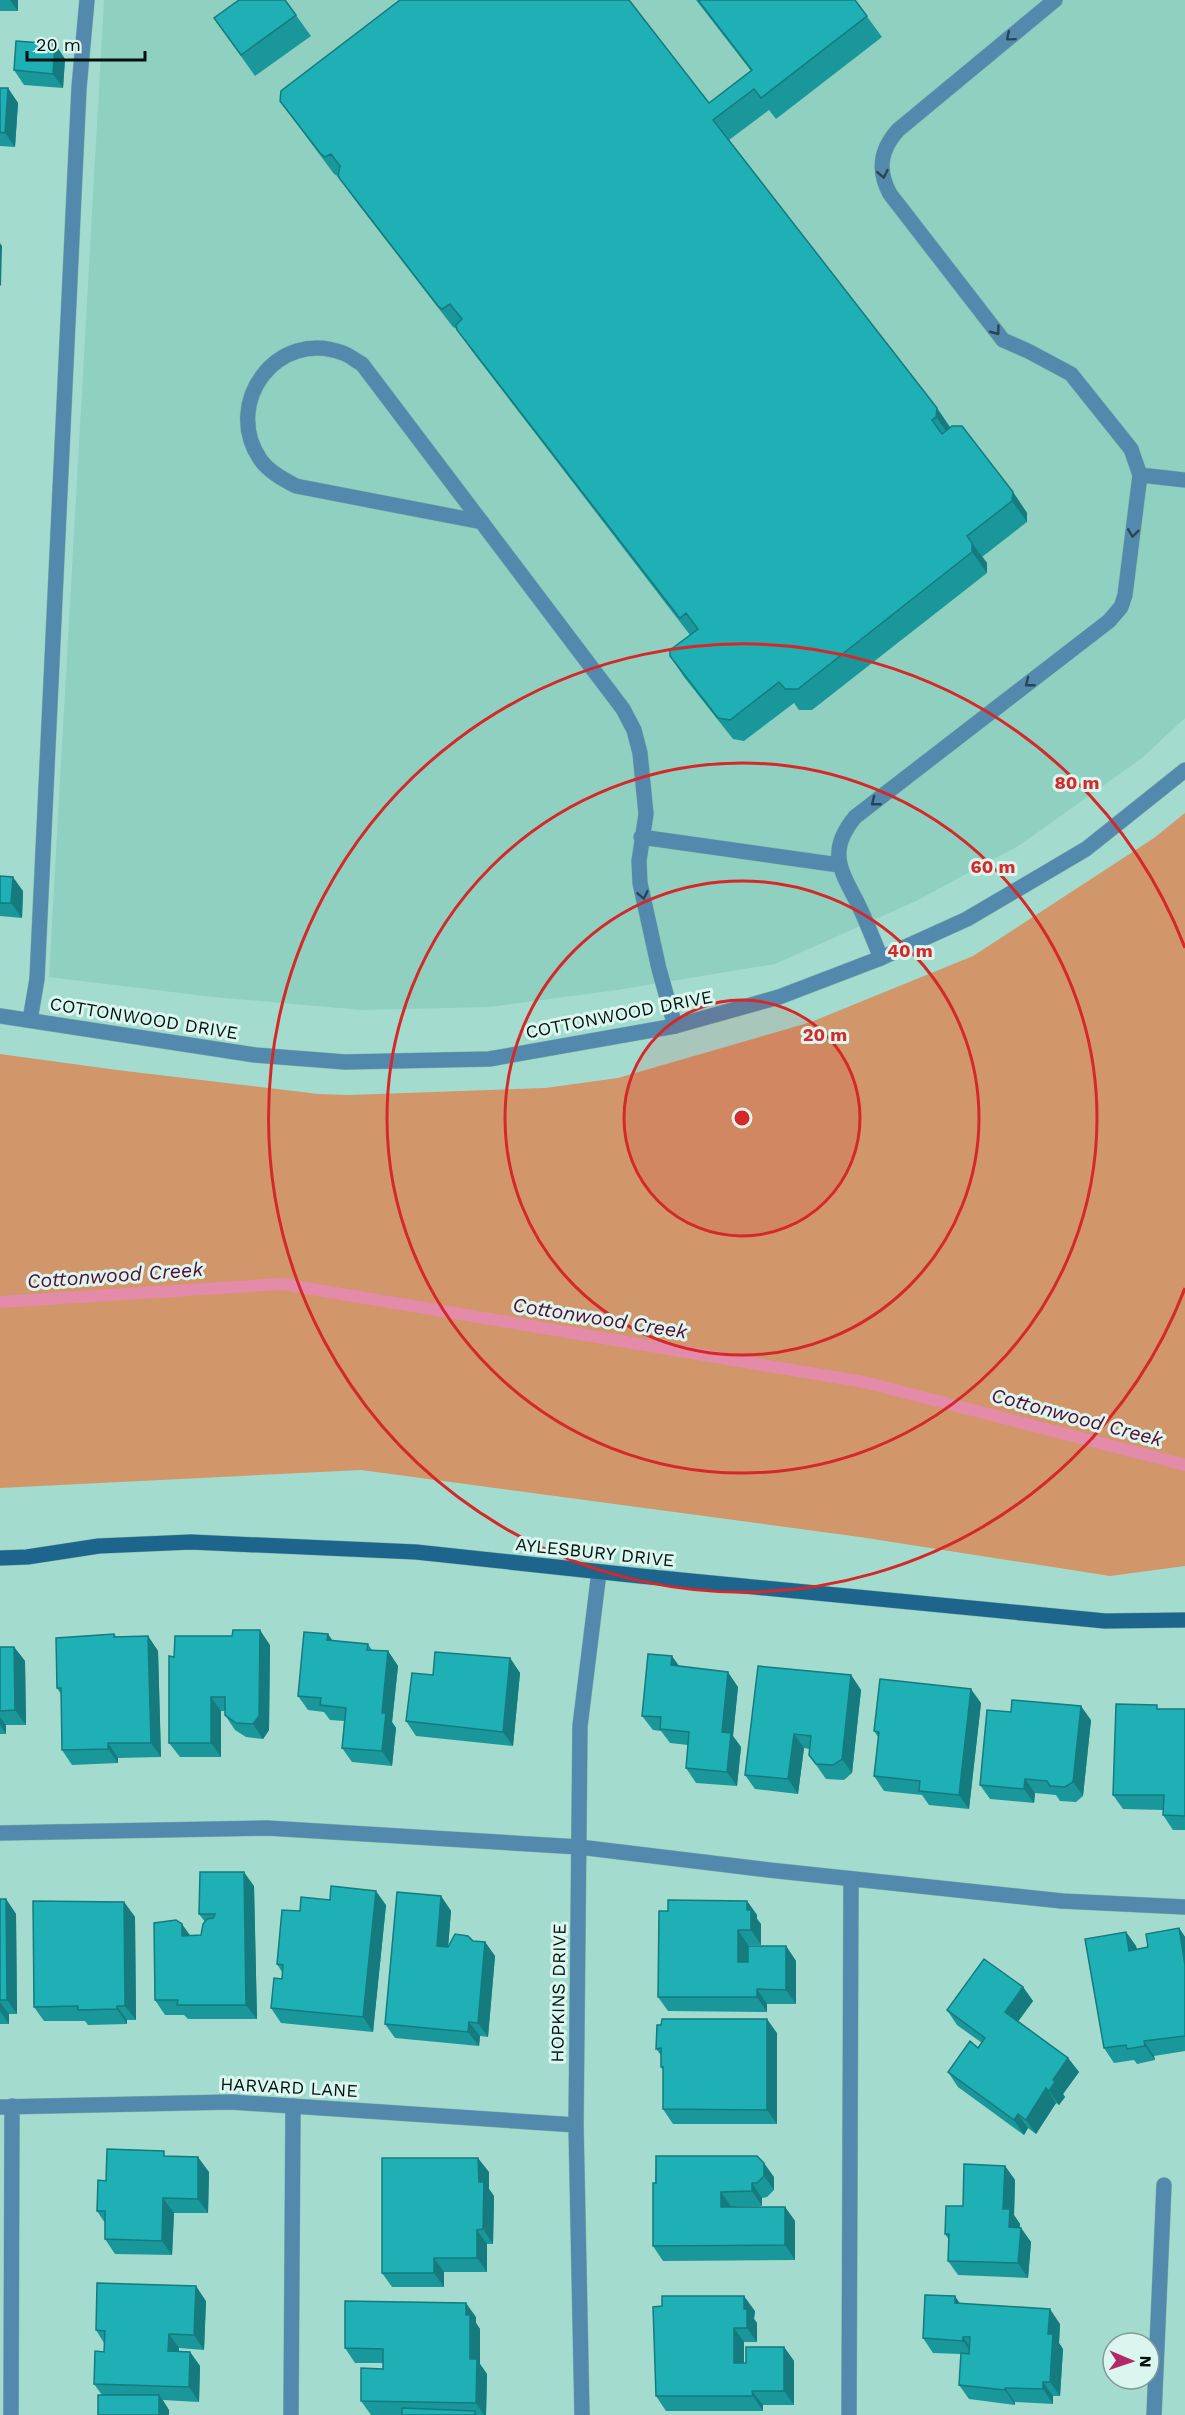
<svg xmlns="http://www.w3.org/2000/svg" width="1185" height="2415" font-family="'Work Sans',sans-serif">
  <rect width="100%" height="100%" fill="#a3dcce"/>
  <path fill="#8fd0c0" d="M104,0H1185V718L1142,758L1020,845L916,901L775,964L617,990L489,1007L362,1010L213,997L49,977Z"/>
  <path fill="#d1966a" d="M1185,813V1566L1110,1576L860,1537L361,1470L0,1488V1054L117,1070L318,1094L349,1095L545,1088L618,1078L811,1022L973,956L1154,838Z"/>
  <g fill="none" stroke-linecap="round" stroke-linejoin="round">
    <path stroke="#e38ba9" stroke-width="12" d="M0,1302L282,1284L864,1382L1185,1465"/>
    <g stroke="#86b7ab" stroke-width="16">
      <path id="lane" d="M1140,475L1185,480
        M482,522L296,486C283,479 269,472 260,459C222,402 278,328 343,353C349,355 356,361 362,364L623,709L634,730L640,753L646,814L639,861L640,883L659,969L675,1026
        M641,837L839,865
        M881,958C873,939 866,920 857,902C839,868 828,850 855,817L1109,621L1121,607L1125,595L1140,475L1131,449L1071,374L1028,351L1003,340L890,194C877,170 880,150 898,130L1055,0
        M30,1020L37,979L79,88L87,0
        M0,1833L267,1828L579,1847L769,1870L1062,1901L1185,1907
        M291,2415L293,2106
        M849,2415L851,1879"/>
    </g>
    <g stroke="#86b7ab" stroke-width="16">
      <path id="street" d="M0,1016L255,1055L345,1062L489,1059L675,1026L779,997L881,958L967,919L1086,849L1185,770
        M0,2107L231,2102L576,2125
        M11,2415L12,2106
        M582,2415L576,2125L580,1726L599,1572
        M1154,2415L1164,2185"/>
    </g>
    <g stroke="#86b7ab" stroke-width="16">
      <path id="secondary" d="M0,1558L27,1557L99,1546L191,1542L416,1552L640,1576L1105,1621L1185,1620"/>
    </g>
    <use href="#lane" stroke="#5389ac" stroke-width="15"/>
    <use href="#street" stroke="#5389ac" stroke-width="15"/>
    <use href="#secondary" stroke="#1d658d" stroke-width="15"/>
  </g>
  <path fill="#1a979b" d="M0,0H18V11H0Z
    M285,0L311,36L255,76L214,18Z
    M696,0H855L882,37L776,119L769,110L729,140L937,408L950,427L1013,492L1027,513V522L982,557L987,563V573L812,710H799L794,703L744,741L733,739L684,677L670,656L690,635L472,351L457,329L453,327L355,200L339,177L334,174L280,101L709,103L751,71Z
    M55,44L65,59L63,88L24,85L14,70Z
    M0,88H8L18,103L15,147L0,146Z
    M0,876L23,891L22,918L0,916Z
    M114,1634L117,1637L148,1636L158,1651L161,1757L118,1758V1763L72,1765L62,1750L61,1694L57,1688Z
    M333,1641L368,1644L372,1650L388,1651L398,1666L392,1722L396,1728L392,1766L352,1762L342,1748L344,1721L330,1720L324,1712L308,1710L298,1696Z
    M270,1645L269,1730L263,1739L246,1737L235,1730L225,1715V1711H221V1757H180L169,1743L174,1657Z
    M0,1647H14L25,1661L26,1725H6V1734H0Z
    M510,1658L520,1673L513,1746L416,1736L406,1721L433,1675Z
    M678,1666L738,1687L733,1736L741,1747L737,1786L696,1783L686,1768L688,1745L670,1743L661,1731L653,1730L642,1716Z
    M851,1675L861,1690L852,1773L844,1780L826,1779L809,1755V1749L804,1748L798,1794L755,1789L745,1775Z
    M981,1703L969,1809L929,1805L922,1795L884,1791L874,1776L878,1737L874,1731Z
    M1159,1709H1185V1830H1173L1163,1815V1810L1123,1809L1113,1795Z
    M1091,1720L1083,1796L1076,1802L1060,1801L1056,1795L1035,1793L1034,1803L990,1799L980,1785Z
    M254,1886L257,2019H188L184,2015H165L155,2000L190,1936L201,1935L205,1922L199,1914Z
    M441,1896L451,1911L448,1946L473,1941L485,1942L495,1956L488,2037L480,2036L479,2046L395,2038L385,2024Z
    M0,1899H6L16,1914L17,2014H9V2024H0Z
    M330,1900L386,1905L373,2032L281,2023L271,2008L282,1979V1972L277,1964L300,1911Z
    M747,1901L757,1915V1919L761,1924V1945H748V1946H786L796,1961V2004H767V2012L668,2011L658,1997L668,1911Z
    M124,1902L135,1917L136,2020H127V2024L88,2025L85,2021H44L34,2007Z
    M1179,1928L1185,1937V2051L1154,2056L1155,2060L1137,2064L1134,2060L1114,2063L1104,2048L1126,1932L1136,1946L1137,1949L1148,1947Z
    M1023,1987L1033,2001L1018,2021L1068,2058L1079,2072L1063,2094L1065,2097L1059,2105L1056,2103L1036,2134L1028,2128L1024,2135L958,2087L948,2072L978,2048L982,2043L957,2025L947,2010Z
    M777,2033V2124H673L663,2109V2070L661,2067V2055L656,2049Z
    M168,2156L209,2172L208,2213H174L172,2255L115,2254L105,2239V2223L97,2211L106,2181Z
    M656,2156L774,2177V2190L767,2197L762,2198V2206L731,2207H785L795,2221V2260L663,2261L653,2246Z
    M1005,2166L1015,2180L1014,2215L1020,2224V2228H1021L1031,2242L1028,2278L958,2275L948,2261L949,2240L945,2234L963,2206Z
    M489,2172V2189L494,2196L493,2244H487V2272H444V2287H392L382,2273Z
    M206,2301L204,2350L179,2348V2351L190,2352L200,2366L199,2402L163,2400L169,2410L102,2395L94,2384L104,2352V2343L96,2330Z
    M960,2304L1060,2324L1059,2343L1063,2349L1060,2396H1053V2404L1015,2402V2405L969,2399L959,2385L961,2354L933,2353L923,2338Z
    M653,2307L755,2311L754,2319L757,2323V2342H744V2363H746L784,2347L794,2361V2405H763V2411H666L656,2396Z
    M476,2317V2323L480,2329V2364L487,2374L486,2415H371L361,2401L383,2369V2363H355L345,2348Z"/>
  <path fill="#157b7e" d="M10,0H18V11Z
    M55,44L65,59L63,88L53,74Z
    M8,88L18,103L15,147L5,133Z
    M0,243L2,246L1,286L0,285Z
    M937,408L951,429V438L936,417Z
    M1013,492L1027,513V522L1012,501Z
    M972,543L987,563V573L972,552Z
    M13,877L23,891L22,918L11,903Z
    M260,1630L270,1645L269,1730L263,1739L253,1724Z
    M328,1634L338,1648L327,1640Z
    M148,1636L158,1651L161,1757L151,1743Z
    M14,1647L25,1661L26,1725L15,1710Z
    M388,1651L398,1666L392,1722L396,1728L392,1766L382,1751V1713Z
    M672,1656L682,1670L671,1665Z
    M510,1658L520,1673L513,1746L503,1732Z
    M728,1672L738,1687L733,1736L741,1747L737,1786L727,1772L722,1732Z
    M851,1675L861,1690L852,1773L842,1759Z
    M971,1689L981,1703L969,1809L959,1795Z
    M211,1697L221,1711V1757L211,1743Z
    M1081,1706L1091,1720L1083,1796L1073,1782Z
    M0,1717L6,1725V1734L0,1725Z
    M794,1734L804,1748L798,1794L788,1779Z
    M108,1743L118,1758V1763L108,1749Z
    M1025,1779L1035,1793L1034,1803L1024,1789Z
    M244,1872L254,1886L257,2019L246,2005Z
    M376,1891L386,1905L373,2032L363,2017Z
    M441,1896L451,1911L447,1961L437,1946Z
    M6,1899L16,1914L17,2014L7,2000Z
    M747,1901L757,1915V1919L761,1924V1945L751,1930L747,1910Z
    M124,1902L135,1917L136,2020L125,2006Z
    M182,1924L192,1938L182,1936Z
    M1179,1928L1185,1937V1965Z
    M738,1930L748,1945V1977L738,1962Z
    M1126,1932L1136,1946L1139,1965L1129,1951Z
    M485,1942L495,1956L488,2037L478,2023Z
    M786,1946L796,1961V2004L786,1990Z
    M1023,1987L1033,2001L1015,2026L1005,2012Z
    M757,1989L767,2004V2012L757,1997Z
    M0,2002L9,2014V2024L0,2011Z
    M117,2006L127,2020V2024L117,2009Z
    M767,2019L777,2033V2124L767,2110Z
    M469,2022L480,2036L479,2046L468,2032Z
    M1144,2041L1154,2056L1155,2060L1145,2046Z
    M1068,2058L1079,2072L1063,2094L1065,2097L1059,2105L1049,2091L1053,2080Z
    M1046,2088L1056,2103L1036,2134L1026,2120Z
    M1018,2114L1028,2128L1024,2135L1014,2120Z
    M198,2157L209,2172L208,2213L198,2199Z
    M478,2158L489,2172V2189L494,2196L493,2244L483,2229L479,2182Z
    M764,2163L774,2177V2190L764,2176Z
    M1005,2166L1015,2180L1014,2215L1020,2224L1019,2242L1009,2227L1003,2209Z
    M752,2183L762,2198V2206L752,2191Z
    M721,2192L731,2206V2221L721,2207Z
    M163,2198L174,2213L172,2255L162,2241Z
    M785,2207L795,2221V2260L785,2245Z
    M1021,2228L1031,2242L1028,2278L1018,2263Z
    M477,2230L487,2244V2272L477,2258Z
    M434,2258L444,2272V2287L434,2273Z
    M196,2286L206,2301L204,2350L194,2335Z
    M744,2296L755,2311L754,2319L757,2323V2342L747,2328L744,2309Z
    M955,2296L965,2311L955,2303Z
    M466,2303L476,2317V2323L480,2329V2364L487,2374L486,2415H484L476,2403L466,2315Z
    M1050,2309L1060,2324L1059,2343L1063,2349L1060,2396L1050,2382L1048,2334Z
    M734,2328L744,2342V2378L734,2363Z
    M169,2334L179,2348L178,2366L168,2351Z
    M963,2337L973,2351V2355L963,2341Z
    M784,2347L794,2361V2405L784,2391Z
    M190,2352L200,2366L199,2402L189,2387Z
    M1043,2382L1053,2396V2404L1043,2389Z
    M1005,2388L1015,2402V2405L1005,2390Z
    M752,2391L763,2405V2411L753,2396Z
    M159,2395L169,2410V2415H159Z"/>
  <path fill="#1eb0b4" stroke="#157b7e" stroke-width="1.5" d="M239,0H285L296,15L241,55L214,18Z
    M400,0H629L709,103L752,70L698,0H855L867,16L761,98L754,89L713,120L937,408L936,417L932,420L942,434L952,426H962L1013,492L1012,501L967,536L972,543V552L798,689H785L779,682L730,720L718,718L670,656V650L698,629L686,613L680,618L678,616L457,330L456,325L462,319L450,304L442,309L438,306L340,179L338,176L340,166L331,154L325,157L320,153L280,101L281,91Z
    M16,41L55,44L53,74L14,70Z
    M0,88H8L5,133L0,132Z
    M0,876L13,877L11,903H0Z
    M233,1630H260L259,1716L253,1724L236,1723L225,1715V1697H211V1743H169V1656L174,1657L175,1636H232Z
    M304,1632L328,1634L327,1640L368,1644L367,1650L388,1651L382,1713H386L382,1751L342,1748L346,1708L320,1705L321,1698L298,1696Z
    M114,1634V1637L148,1636L151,1743H108V1749L62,1750L61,1688H57L56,1638Z
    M0,1647H14L15,1710L0,1711Z
    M435,1652L510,1658L503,1732L406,1721L412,1673L433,1675Z
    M648,1654L672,1656L671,1665L728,1672L722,1732L731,1733L727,1772L686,1768L689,1732L660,1729L661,1717L642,1716Z
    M758,1666L851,1675L842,1759L833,1765L816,1764L809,1755L811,1736L794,1734L788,1779L745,1775Z
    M880,1679L971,1689L959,1795L919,1791L920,1781L874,1776L879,1732L874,1731Z
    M1012,1700L1081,1706L1073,1782L1065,1787L1050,1786L1047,1781L1025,1779L1024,1789L980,1785L987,1710L1011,1712Z
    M1116,1704L1157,1705V1709H1185V1816L1163,1815L1164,1795H1113Z
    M200,1872H244L246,2005H177L178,2000H155L154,1923L176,1920L182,1924V1936L201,1935L203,1924L207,1919L213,1918L215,1914H199Z
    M331,1886L376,1891L363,2017L271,2008L274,1978L282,1979L283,1965L277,1964L282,1910L300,1911L301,1897L330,1900Z
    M397,1892L441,1896L437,1946L448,1947L455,1934L468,1936L473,1941L485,1942L478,2023L469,2022L468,2032L385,2024Z
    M0,1899H6L7,2000H0Z
    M668,1900L747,1901V1910H751V1930H738V1962H748V1946H786V1990L757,1989V1997H658L659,1911H668Z
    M33,1901L124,1902L125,2006H117V2009L78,2010V2006L34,2007Z
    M1179,1928L1185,1965V2036L1144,2041L1145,2046L1127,2049L1126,2045L1104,2048L1085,1939L1126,1932L1129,1951L1148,1947L1146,1934Z
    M984,1959L1023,1987L1005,2012L1068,2058L1053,2080L1055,2082L1049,2091L1046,2088L1026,2120L1018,2114L1014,2120L948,2072L970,2041L978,2048L985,2038L947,2010Z
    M662,2019H767V2110L663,2109V2067H661V2048L656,2049L657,2025H661Z
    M107,2149L164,2151V2156L198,2157V2199L163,2198L162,2241L105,2239V2211H97L98,2180L106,2181Z
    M656,2156H757L764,2163V2176L757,2183H752V2191L721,2192V2207H785V2245L653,2246V2183H656Z
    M382,2158H478L479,2182H484L483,2229L477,2230V2258H434V2273H382Z
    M964,2164L1005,2166L1003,2209H1010L1009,2227L1021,2228L1018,2263L948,2261L949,2234H945L946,2206H963Z
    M97,2283L196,2286L194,2335L169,2334L168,2351L190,2352L189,2387L94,2384L95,2351L104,2352L105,2331L96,2330Z
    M925,2295L955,2296V2303L1050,2309L1048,2334H1053L1050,2382H1043V2389L1005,2388V2390L959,2385L961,2353L969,2354L970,2337H963V2341L923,2338Z
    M662,2296H744V2309H747V2328H734V2363H746V2347H784V2391H752L753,2396H656L653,2307L662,2306Z
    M345,2301L466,2303V2315H470V2359H477L476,2403L361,2401V2368L383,2369V2349L345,2348Z
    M98,2395H159V2415H98Z
    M402,2408L475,2411V2415H402Z"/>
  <defs><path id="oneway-chevron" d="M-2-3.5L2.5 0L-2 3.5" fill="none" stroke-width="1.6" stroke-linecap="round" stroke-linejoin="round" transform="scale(1.5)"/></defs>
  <g stroke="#254755">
    <use href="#oneway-chevron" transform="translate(1010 37) rotate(140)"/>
    <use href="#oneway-chevron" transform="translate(883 174) rotate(79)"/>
    <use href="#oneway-chevron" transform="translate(996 331) rotate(53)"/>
    <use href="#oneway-chevron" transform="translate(1133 533) rotate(97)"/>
    <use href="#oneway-chevron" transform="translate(1029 683) rotate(142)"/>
    <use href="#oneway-chevron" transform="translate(875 802) rotate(142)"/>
    <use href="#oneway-chevron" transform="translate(643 895) rotate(78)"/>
  </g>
  <circle cx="742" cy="1118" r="118" fill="#d62828" fill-opacity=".12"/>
  <g fill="none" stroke="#d62828" stroke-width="3">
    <circle cx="742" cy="1118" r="118"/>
    <circle cx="742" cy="1118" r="237"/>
    <circle cx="742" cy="1118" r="355"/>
    <path d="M1185 1288A474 474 0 1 1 1185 948"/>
  </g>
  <g text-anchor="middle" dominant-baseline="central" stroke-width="6" stroke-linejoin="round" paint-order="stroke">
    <g font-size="18" fill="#00110d" stroke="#daf6ef">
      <text transform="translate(619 1014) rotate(-11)">COTTONWOOD DRIVE</text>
      <text transform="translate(144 1018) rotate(9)">COTTONWOOD DRIVE</text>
      <text transform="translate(595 1552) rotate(6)">AYLESBURY DRIVE</text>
      <text transform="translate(558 1993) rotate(-89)">HOPKINS DRIVE</text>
      <text transform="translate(289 2087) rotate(3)">HARVARD LANE</text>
    </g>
    <g font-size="20" font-style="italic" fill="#590a30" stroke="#daf6ef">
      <text transform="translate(115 1275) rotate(-4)">Cottonwood Creek</text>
      <text transform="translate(600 1318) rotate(9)">Cottonwood Creek</text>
      <text transform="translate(1077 1417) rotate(15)">Cottonwood Creek</text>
    </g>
  </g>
  <circle cx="742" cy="1118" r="9" fill="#d62828" stroke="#daf6ef" stroke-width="3"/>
  <g font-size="18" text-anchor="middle" font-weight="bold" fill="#d62828" stroke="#daf6ef" stroke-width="6" stroke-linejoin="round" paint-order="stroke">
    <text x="1077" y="789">80 m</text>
    <text x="993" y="873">60 m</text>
    <text x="910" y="957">40 m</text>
    <text x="825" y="1041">20 m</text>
  </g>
  <g transform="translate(1131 2361) rotate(92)"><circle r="28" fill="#daf6ef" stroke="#839a95" stroke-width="1.5"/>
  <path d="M0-4.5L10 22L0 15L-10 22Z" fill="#b22968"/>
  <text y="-9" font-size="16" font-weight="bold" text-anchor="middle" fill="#00110d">N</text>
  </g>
  <path d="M27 51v9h118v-9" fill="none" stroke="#00110d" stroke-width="3"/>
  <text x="36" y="51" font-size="18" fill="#00110d" stroke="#daf6ef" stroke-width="4.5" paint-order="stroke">20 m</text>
</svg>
